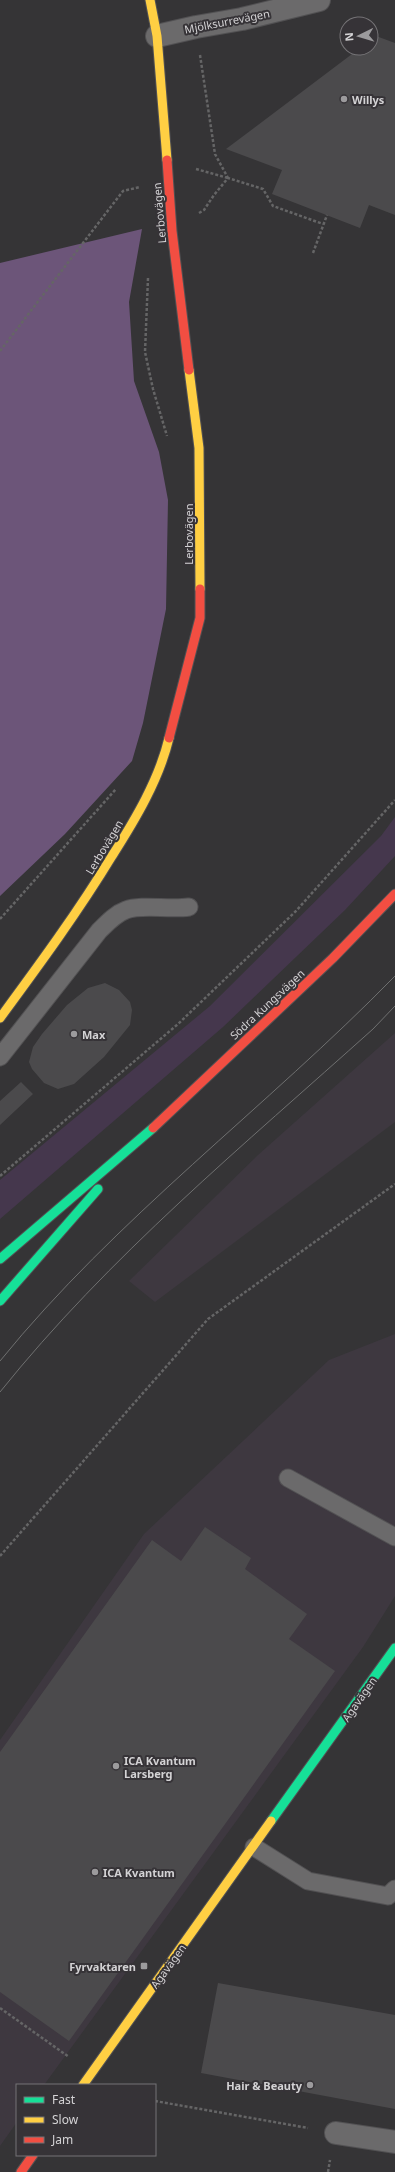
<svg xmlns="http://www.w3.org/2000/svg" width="395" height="2172" font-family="'Noto Sans',sans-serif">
  <rect width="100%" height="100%" fill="#353436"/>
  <path fill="#3e3840" d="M395,1033V1122L155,1302L129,1281L258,1155Z
    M395,1334V1596L363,1647L44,2085H17V2122L0,2146V1740L144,1534L329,1360Z"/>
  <path fill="#45374d" d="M395,817V856L345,910L223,1027L0,1219V1180L210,1006L381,836Z"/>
  <path fill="#6c5579" d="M142,229L129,302L134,381L159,452L168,500L166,609L143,723L132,761L65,834L0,896V263Z"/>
  <path fill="#4b4a4c" d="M376,36L395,43V215L369,205L360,228L272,194L282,170L226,149L360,48H371V40Z
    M105,983L119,990L130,1002L132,1010L130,1025L104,1057L74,1084L58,1089L44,1083L32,1069L29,1062L33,1047L42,1034L67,1005L88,988Z
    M21,1082L33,1094L0,1125V1101Z
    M205,1527L251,1558L245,1569L307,1614L289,1639L335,1671L69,2041L0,1992V1752L152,1540L181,1561Z
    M218,1983L395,2015V2109L201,2073Z"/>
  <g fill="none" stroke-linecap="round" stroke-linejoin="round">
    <g stroke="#525153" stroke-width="19">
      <path id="lane" d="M0,1057L99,931C107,923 115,914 126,910C141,904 170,910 189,907
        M288,1478L395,1537
        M254,1847L308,1881L388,1896L395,1889"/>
    </g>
    <g stroke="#525153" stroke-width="24">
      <path id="street" d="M157,36L196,27L242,19L319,0
        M336,2133L395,2142"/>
    </g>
    <g stroke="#525153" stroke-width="11">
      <path id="fast" d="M0,1259L153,1128
        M0,1301L98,1189
        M271,1821L395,1648"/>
    </g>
    <g stroke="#525153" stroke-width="11">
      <path id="slow" d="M150,0L157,36L167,160
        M189,370L199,448L200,589
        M0,1018C39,965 78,912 112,856C135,820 159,780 169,738
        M83,2085L271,1821"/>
    </g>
    <g stroke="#525153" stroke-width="11">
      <path id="jam" d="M167,160L172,231L189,370
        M169,738L200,618V589
        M153,1128L333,958L395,894
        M21,2172L33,2155"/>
    </g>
    <path stroke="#656566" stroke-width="2.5" stroke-dasharray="3 2" stroke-linecap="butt" d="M200,55L215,154L228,178
      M196,169L228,178
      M199,213L204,210L214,195L228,178L263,189L273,206L323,224
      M313,253L327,215
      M148,278L145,352L153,389L167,436
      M0,351L123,191L140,187
      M0,919L116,789
      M0,1176L178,1024L296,911L395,800
      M0,1556L208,1319L395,1184
      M0,2008L69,2057
      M155,2101L308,2128
      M328,2172L330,2160"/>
    <use href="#lane" stroke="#6b6a6b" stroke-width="17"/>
    <use href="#street" stroke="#6b6a6b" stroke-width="22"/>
    <use href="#fast" stroke="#16e098" stroke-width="9"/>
    <use href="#slow" stroke="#ffcf43" stroke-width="9"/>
    <use href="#jam" stroke="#f24e42" stroke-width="9"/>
    <path stroke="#6f7070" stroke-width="1" d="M0,1361C116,1218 266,1108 395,976
      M0,1392C109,1256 244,1145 373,1029L395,1006"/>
  </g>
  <g fill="#9c9b9d" stroke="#363337" stroke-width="1.5">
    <circle cx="344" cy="99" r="4"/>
    <circle cx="74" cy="1034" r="4"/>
    <circle cx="116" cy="1766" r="4"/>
    <circle cx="95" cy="1872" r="4"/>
    <rect x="140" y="1962" width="8" height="8" rx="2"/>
    <circle cx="310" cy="2085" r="4"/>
  </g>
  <g text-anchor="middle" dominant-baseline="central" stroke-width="4" stroke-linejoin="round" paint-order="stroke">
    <g font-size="11" fill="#d4d3d5" stroke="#363337">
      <text transform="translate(227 21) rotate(-11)">Mjölksurrevägen</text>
      <text transform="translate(159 213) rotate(-95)">Lerbovägen</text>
      <text transform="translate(188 534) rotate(-90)">Lerbovägen</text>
      <text transform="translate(104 847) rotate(-59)">Lerbovägen</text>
      <text transform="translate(267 1004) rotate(-43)">Södra Kungsvägen</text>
      <text transform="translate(359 1699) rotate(-55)">Agavägen</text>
      <text transform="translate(168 1966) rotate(-54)">Agavägen</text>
    </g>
    <g font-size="11" font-weight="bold" fill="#d4d3d5" stroke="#363337" text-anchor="start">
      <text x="352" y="99">Willys</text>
      <text x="82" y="1034">Max</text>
      <text x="124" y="1760">ICA Kvantum<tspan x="124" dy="13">Larsberg</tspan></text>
      <text x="103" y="1872">ICA Kvantum</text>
      <text x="136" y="1966" text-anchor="end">Fyrvaktaren</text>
      <text x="302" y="2085" text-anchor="end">Hair &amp; Beauty</text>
    </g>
  </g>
  <rect x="16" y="2084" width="140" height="72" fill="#363337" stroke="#757376"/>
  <rect x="24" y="2097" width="20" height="6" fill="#16e098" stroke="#757376"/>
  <text x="52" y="2104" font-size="12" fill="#d4d3d5">Fast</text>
  <rect x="24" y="2117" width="20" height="6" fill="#ffcf43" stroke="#757376"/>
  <text x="52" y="2124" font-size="12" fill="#d4d3d5">Slow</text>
  <rect x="24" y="2137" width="20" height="6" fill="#f24e42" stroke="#757376"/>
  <text x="52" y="2144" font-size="12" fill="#d4d3d5">Jam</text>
  <g transform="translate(359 36) rotate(265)"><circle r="19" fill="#363337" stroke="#757376"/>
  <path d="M0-3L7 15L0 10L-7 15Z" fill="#9c9b9d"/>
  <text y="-6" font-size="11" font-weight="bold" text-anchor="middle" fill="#d4d3d5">N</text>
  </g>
</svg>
